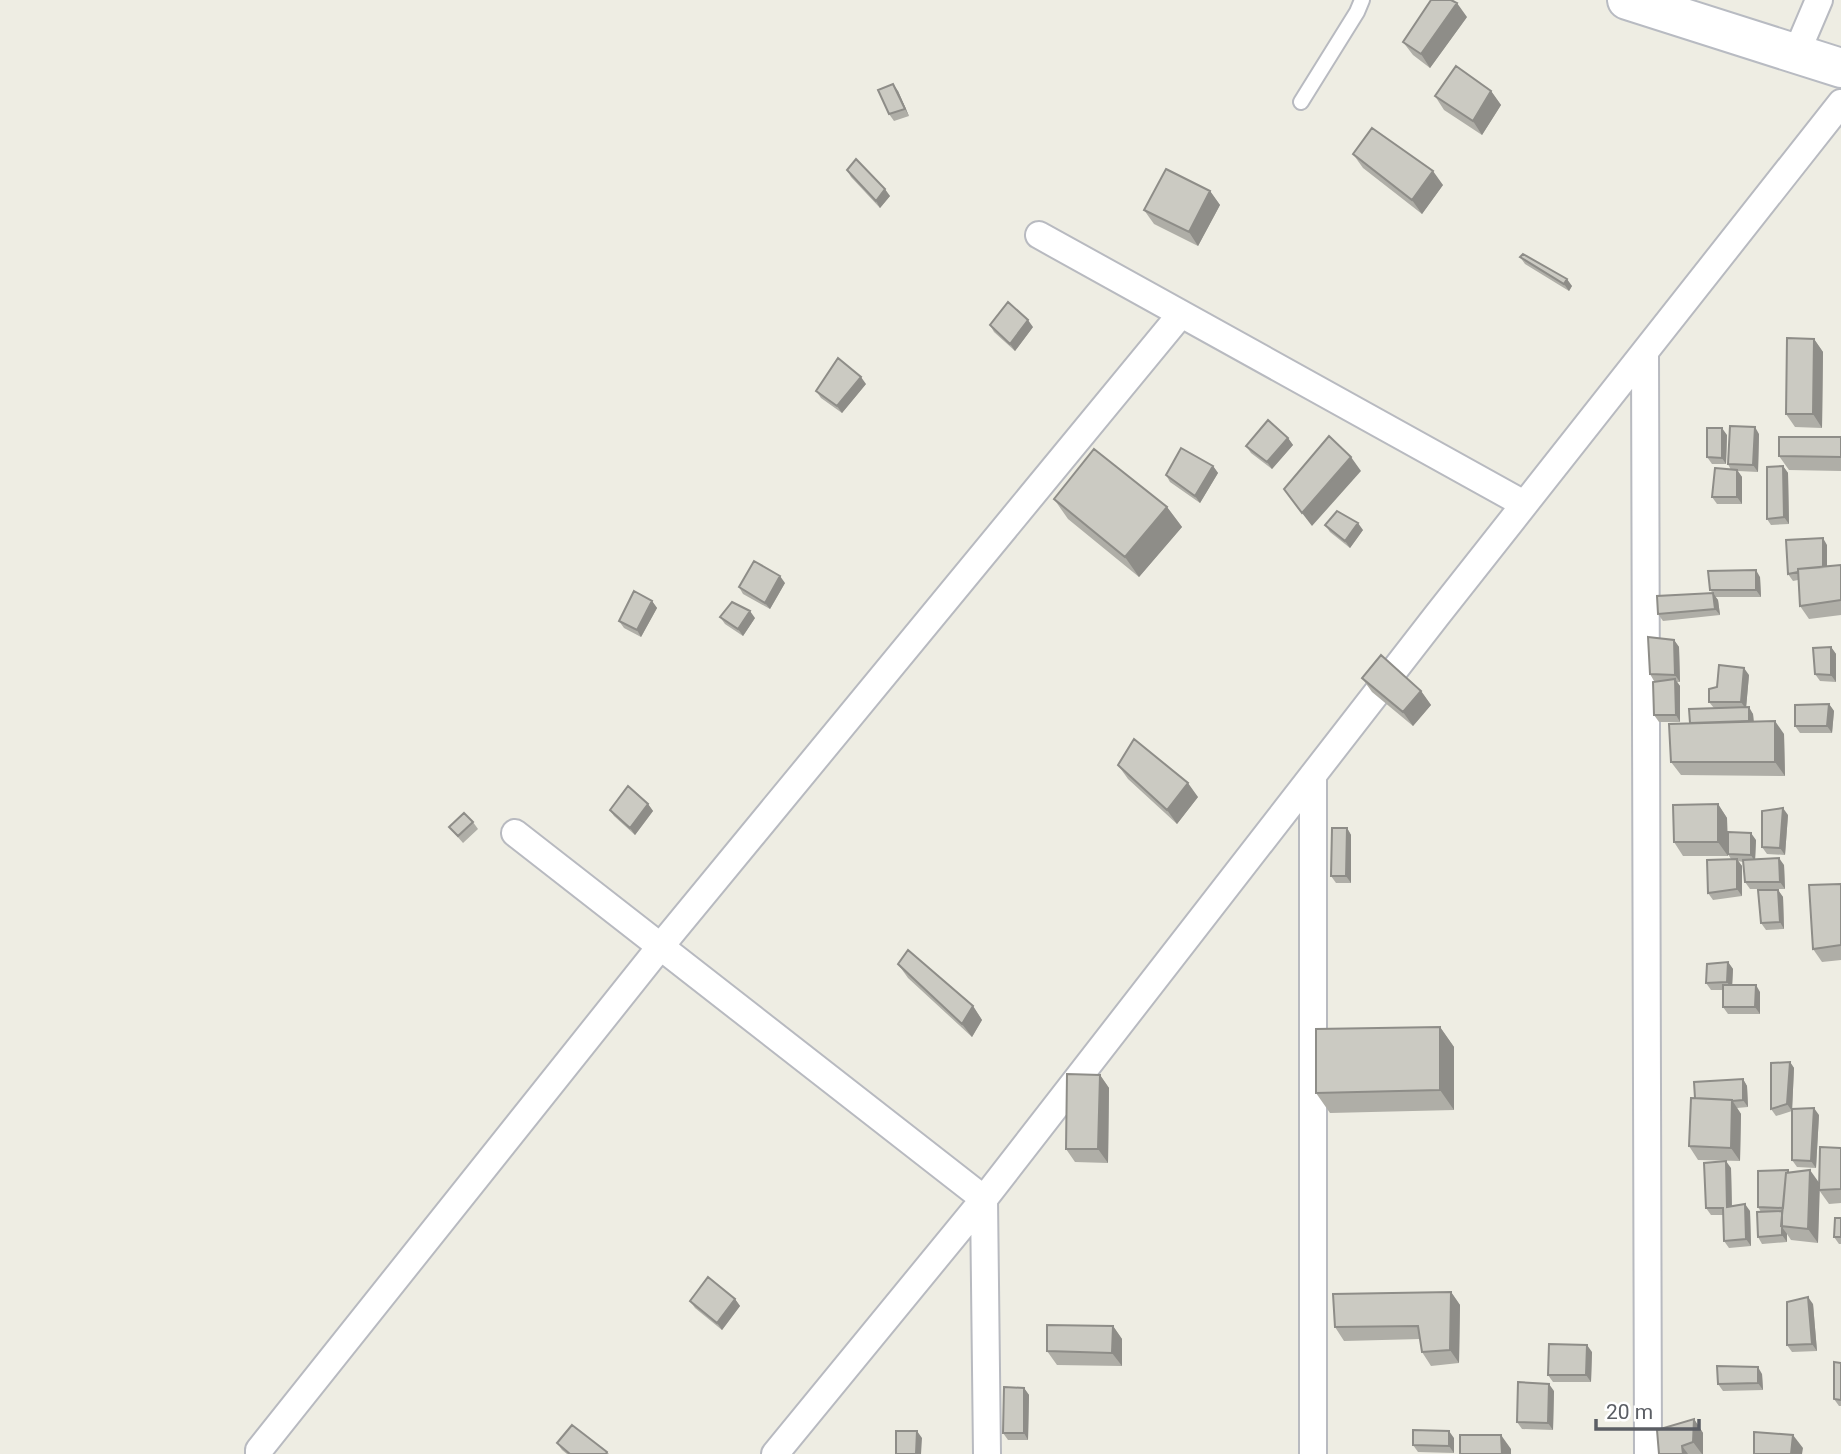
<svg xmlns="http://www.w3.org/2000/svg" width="1841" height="1454" font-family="Roboto,sans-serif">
  <rect width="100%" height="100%" fill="#eeede3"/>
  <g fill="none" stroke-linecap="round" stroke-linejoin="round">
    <g stroke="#b8bac0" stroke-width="18">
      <path id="lane" d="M1301,102L1357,12L1362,0"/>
    </g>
    <g stroke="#b8bac0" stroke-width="30">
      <path id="street" d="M1796,54L1819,0
        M1039,235L1524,504
        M1645,354L1648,1454
        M515,833L984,1199L987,1454
        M259,1454V1450L660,947L1181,314
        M775,1454L984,1199L1438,614L1841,103
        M1313,1454V775"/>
    </g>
    <g stroke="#b8bbc2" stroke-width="42">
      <path id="secondary" d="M1627,0L1841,68"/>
    </g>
    <use href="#lane" stroke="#fff" stroke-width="14"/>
    <use href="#street" stroke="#fff" stroke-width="26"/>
    <use href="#secondary" stroke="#fff" stroke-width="38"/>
  </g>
  <path fill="#afaea7" d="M1467,17L1430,68L1413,55L1403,42Z
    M898,91L909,116L894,121L889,114Z
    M1491,91L1501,105L1482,135L1444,110L1435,96Z
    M1353,154L1443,185L1422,214L1363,168Z
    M847,170L890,196L880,208L851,177Z
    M1210,191L1220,205L1198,246L1154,224L1144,210Z
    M1520,257L1572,286L1569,291L1525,264Z
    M990,325L1033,327L1015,351L994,332Z
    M1814,339L1823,352L1822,428L1795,427L1786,414Z
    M866,384L842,413L821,398L816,391Z
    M1759,434L1758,472L1738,471L1742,477V504H1717L1712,497L1731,470L1728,464Z
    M1727,435L1726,464H1712L1707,457Z
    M1841,437V471L1789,470L1779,456Z
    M1288,438L1293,445L1272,469L1251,453L1246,446Z
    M1213,466L1218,473L1200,503L1170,482L1166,475Z
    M1783,466L1788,473L1789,524L1771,525L1767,519Z
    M1054,499L1167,507L1182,527L1139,577L1068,519Z
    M1325,525L1363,530L1350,548L1330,532Z
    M1827,545V566L1841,565V615L1809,619L1800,606L1798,580L1793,581L1788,574Z
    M1760,577L1761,597H1715L1718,600L1720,615L1663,621L1658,614L1713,593L1710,590Z
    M785,583L770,609L743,594L739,587Z
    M652,601L657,608L641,637L624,628L619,621Z
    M720,617L755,618L743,636L725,624Z
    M1674,640L1679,647L1680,682H1677L1680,686V722H1659L1654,715V681L1650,674Z
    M1831,647L1836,654V682L1820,681L1815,674Z
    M1749,675L1746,707L1753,714L1754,721L1784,734L1785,776L1681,775L1671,762L1690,723L1714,708L1709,702L1717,687Z
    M1362,678L1421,691L1431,705L1413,726L1372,692Z
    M1829,704L1834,711L1832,733H1800L1795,726Z
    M1118,765L1198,797L1177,824L1128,779Z
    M648,804L653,811L635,835L614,816L610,810Z
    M1718,804L1727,818L1728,856H1683L1674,842Z
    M1788,815L1785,855L1767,854L1762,847Z
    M473,822L478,829L463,843L449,827Z
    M1347,828L1351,835V883H1336L1331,876Z
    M1756,840L1755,859L1784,865L1785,889H1750L1745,882L1743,862L1738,861L1742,866V896L1713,900L1708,893L1731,859L1728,854Z
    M1841,884V960L1822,962L1813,949Z
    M1778,890L1783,897L1784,929L1766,930L1761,923Z
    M1728,962L1733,969L1732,985L1760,992V1014H1728L1723,1007V990H1711L1706,983Z
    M898,964L973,1006L982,1020L972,1037L908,978Z
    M1440,1027L1454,1047V1110L1330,1113L1316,1093Z
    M1790,1062L1794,1068L1792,1111L1776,1116L1771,1109Z
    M1100,1075L1109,1088L1108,1163L1075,1162L1066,1149Z
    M1743,1079L1747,1086L1748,1107L1737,1108L1741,1114L1740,1161L1698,1160L1689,1146L1695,1098Z
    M1819,1115L1816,1168L1797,1167L1792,1160Z
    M1841,1148V1203L1829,1204L1819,1190L1818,1243L1791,1240L1787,1234V1242L1762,1244L1758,1237L1761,1212L1758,1207L1789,1173L1819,1183Z
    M1731,1168L1732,1207L1750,1211L1751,1246L1729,1248L1724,1241L1723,1215H1711L1706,1208Z
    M1841,1218V1244H1839L1834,1237Z
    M1451,1292L1460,1305L1459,1363L1431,1366L1422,1352L1420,1339L1344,1341L1335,1327Z
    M735,1299L740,1306L722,1330L695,1308L690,1301Z
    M1813,1304L1817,1351L1792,1352L1787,1345Z
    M1113,1326L1122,1339V1366L1057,1365L1047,1351Z
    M1592,1352L1591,1382H1553L1548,1375Z
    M1841,1363V1406H1839L1834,1399Z
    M1762,1374L1763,1390L1723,1391L1718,1384Z
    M1024,1388L1029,1395L1028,1440H1008L1003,1433Z
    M1554,1391L1553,1430L1522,1429L1517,1422Z
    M1694,1419L1703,1433V1454H1659Z
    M1454,1438V1453L1418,1452L1413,1445Z
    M557,1443L607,1452L609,1454H567L562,1450Z"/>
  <path fill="#8e8d88" d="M1457,3L1467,17L1430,68L1421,54Z
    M893,84L898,91L909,116L905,109Z
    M1491,91L1501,105L1482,135L1473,121Z
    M1433,171L1443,185L1422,214L1412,200Z
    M885,189L890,196L880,208L876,201Z
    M1210,191L1220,205L1198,246L1189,232Z
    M1567,279L1572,286L1569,291L1564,284Z
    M1028,320L1033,327L1015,351L1010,344Z
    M1814,339L1823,352L1822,428L1813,414Z
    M861,377L866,384L842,413L837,406Z
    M1755,427L1759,434L1758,472L1753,465Z
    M1722,428L1727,435L1726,464L1722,458Z
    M1288,438L1293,445L1272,469L1267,462Z
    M1351,457L1361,471L1312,526L1302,513Z
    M1213,466L1218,473L1200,503L1195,496Z
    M1783,466L1788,473L1789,524L1784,517Z
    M1737,470L1742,477V504L1737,497Z
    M1167,507L1182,527L1139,577L1125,557Z
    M1358,523L1363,530L1350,548L1345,541Z
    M1823,538L1827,545V577L1823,570Z
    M1756,570L1760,577L1761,597L1756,590Z
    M780,576L785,583L770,609L765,603Z
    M1713,593L1718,600L1720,615L1715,609Z
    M652,601L657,608L641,637L637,630Z
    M750,611L755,618L743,636L738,629Z
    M1674,640L1679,647L1680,682L1675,675Z
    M1831,647L1836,654V682L1831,675Z
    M1744,668L1749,675L1746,709L1741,702Z
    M1675,679L1680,686V722L1676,715Z
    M1421,691L1431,705L1413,726L1403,712Z
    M1829,704L1834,711L1832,733L1827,726Z
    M1749,707L1753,714L1754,730L1749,723Z
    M1775,721L1784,734L1785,776L1775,762Z
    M1188,783L1198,797L1177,824L1167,810Z
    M648,804L653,811L635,835L630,828Z
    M1718,804L1727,818L1728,856L1718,842Z
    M1783,808L1788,815L1785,855L1780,848Z
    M1347,828L1351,835V883L1346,876Z
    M1751,833L1756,840L1755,862L1751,855Z
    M1779,858L1784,865L1785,889L1780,882Z
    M1737,859L1742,866V896L1737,889Z
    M1778,890L1783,897L1784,929L1780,922Z
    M1728,962L1733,969L1732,989L1727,982Z
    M1756,985L1760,992V1014L1755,1007Z
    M973,1006L982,1020L972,1037L962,1024Z
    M1440,1027L1454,1047V1110L1440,1090Z
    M1790,1062L1794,1068L1792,1111L1787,1104Z
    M1100,1075L1109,1088L1108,1163L1098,1149Z
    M1743,1079L1747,1086L1748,1107L1743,1100Z
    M1732,1100L1741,1114L1740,1161L1731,1148Z
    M1814,1108L1819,1115L1816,1168L1811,1161Z
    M1726,1161L1731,1168L1732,1214L1727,1207Z
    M1810,1170L1820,1184L1818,1243L1808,1229Z
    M1745,1204L1750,1211L1751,1246L1746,1239Z
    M1782,1227L1787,1234V1242L1782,1235Z
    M1451,1292L1460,1305L1459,1363L1450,1350Z
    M1808,1297L1813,1304L1817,1351L1812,1344Z
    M735,1299L740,1306L722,1330L717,1323Z
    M1113,1326L1122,1339V1366L1112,1353Z
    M1587,1345L1592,1352L1591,1382L1586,1375Z
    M1758,1367L1762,1374L1763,1390L1758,1383Z
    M1549,1384L1554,1391L1553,1430L1548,1423Z
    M1024,1388L1029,1395L1028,1440L1024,1433Z
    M1694,1419L1703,1433V1454H1702L1693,1442Z
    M917,1431L922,1438L921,1454H916Z
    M1449,1431L1454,1438V1453L1449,1446Z
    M1501,1435L1511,1449V1454H1502Z
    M1793,1435L1803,1448L1802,1454H1791Z
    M1682,1446L1688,1454H1683Z"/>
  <path fill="#cbcac2" stroke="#8e8d88" stroke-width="2" d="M1431,0H1451L1457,3L1421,54L1403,42Z
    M1456,66L1491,91L1473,121L1435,96Z
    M893,84L905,109L889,114L878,90Z
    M1372,128L1433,171L1412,200L1353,154Z
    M856,159L885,189L876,201L847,170Z
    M1166,169L1210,191L1189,232L1144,210Z
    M1523,254L1567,279L1564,284L1520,257Z
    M1008,302L1028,320L1010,344L990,325Z
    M1787,338L1814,339L1813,414H1786Z
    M838,358L861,377L837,406L816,391Z
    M1268,420L1288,438L1267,462L1246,446Z
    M1730,426L1755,427L1753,465L1728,464Z
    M1707,428H1722V458L1707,457Z
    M1329,436L1351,457L1302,513L1284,489Z
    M1779,437H1841V457L1779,456Z
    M1181,448L1213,466L1195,496L1166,475Z
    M1094,449L1167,507L1125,557L1054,499Z
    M1783,466L1784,517L1767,519V467Z
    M1715,468L1737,470V497H1712Z
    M1337,511L1358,523L1345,541L1325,525Z
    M1823,538V567L1798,569V572L1788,574L1786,540Z
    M754,561L780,576L765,603L739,587Z
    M1841,565V600L1800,606L1798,569Z
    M1756,570V590H1710L1708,571Z
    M634,591L652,601L637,630L619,621Z
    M1713,593L1715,609L1658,614L1657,596Z
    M732,602L750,611L738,629L720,617Z
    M1648,637L1674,640L1675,675L1650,674Z
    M1831,647V675L1815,674L1813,648Z
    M1381,655L1421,691L1403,712L1362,678Z
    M1719,665L1744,668L1741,702H1709V689L1717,687Z
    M1675,679L1676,715H1654L1653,682Z
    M1829,704L1827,726H1795V705Z
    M1749,707V721L1690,723L1689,709Z
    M1775,721V762H1671L1669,724Z
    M1134,739L1188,783L1167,810L1118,765Z
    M628,786L648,804L630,828L610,810Z
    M1718,804V842H1674L1673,805Z
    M1783,808L1780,848L1762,847V811Z
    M464,813L473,822L458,836L449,827Z
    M1332,828H1347L1346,876H1331Z
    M1728,832L1751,833V855L1728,854Z
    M1779,858L1780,882H1745L1743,860Z
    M1737,859V889L1708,893L1707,860Z
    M1841,884V945L1813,949L1809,885Z
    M1758,890H1778L1780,922L1761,923Z
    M908,950L973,1006L962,1024L898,964Z
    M1728,962L1727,982L1706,983L1707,964Z
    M1723,985H1756L1755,1007H1723Z
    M1440,1027V1090L1316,1093V1029Z
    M1790,1062L1787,1104L1771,1109V1063Z
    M1067,1074L1100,1075L1098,1149H1066Z
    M1743,1079V1100L1732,1101V1100L1695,1098L1694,1082Z
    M1691,1098L1732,1100L1731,1148L1689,1146Z
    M1814,1108L1811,1161L1792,1160V1109Z
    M1820,1147L1841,1148V1189L1819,1190Z
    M1726,1161L1727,1207L1745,1204L1746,1239L1724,1241L1723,1208H1706L1704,1163Z
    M1788,1170V1173H1786L1783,1208L1758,1207V1171Z
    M1810,1170L1808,1229L1781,1226L1786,1173Z
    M1782,1211V1235L1758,1237L1757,1212Z
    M1835,1218H1841V1237H1834Z
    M708,1277L735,1299L717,1323L690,1301Z
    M1451,1292L1450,1350L1422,1352L1418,1326L1335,1327L1333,1294Z
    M1808,1297L1812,1344L1787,1345V1302Z
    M1047,1325L1113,1326L1112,1353L1047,1351Z
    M1549,1344L1587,1345L1586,1375H1548Z
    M1834,1362L1841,1363V1400L1834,1399Z
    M1717,1366L1758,1367V1383L1718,1384Z
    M1518,1382L1549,1384L1548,1423L1517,1422Z
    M1004,1387L1024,1388V1433H1003Z
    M1694,1419L1693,1442L1682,1446L1683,1454H1659L1657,1430Z
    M572,1425L607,1452L606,1454H570L557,1443Z
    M1413,1430L1449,1431V1446L1413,1445Z
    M896,1431H917L916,1454H896Z
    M1754,1432L1793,1435L1791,1454H1754Z
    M1460,1435H1501L1502,1454H1460Z"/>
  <path d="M1596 1419v10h103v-10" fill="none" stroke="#5b5e64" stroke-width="3.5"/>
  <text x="1606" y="1419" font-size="21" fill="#5b5e64" stroke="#ffffff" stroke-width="5" paint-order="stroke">20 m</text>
</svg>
